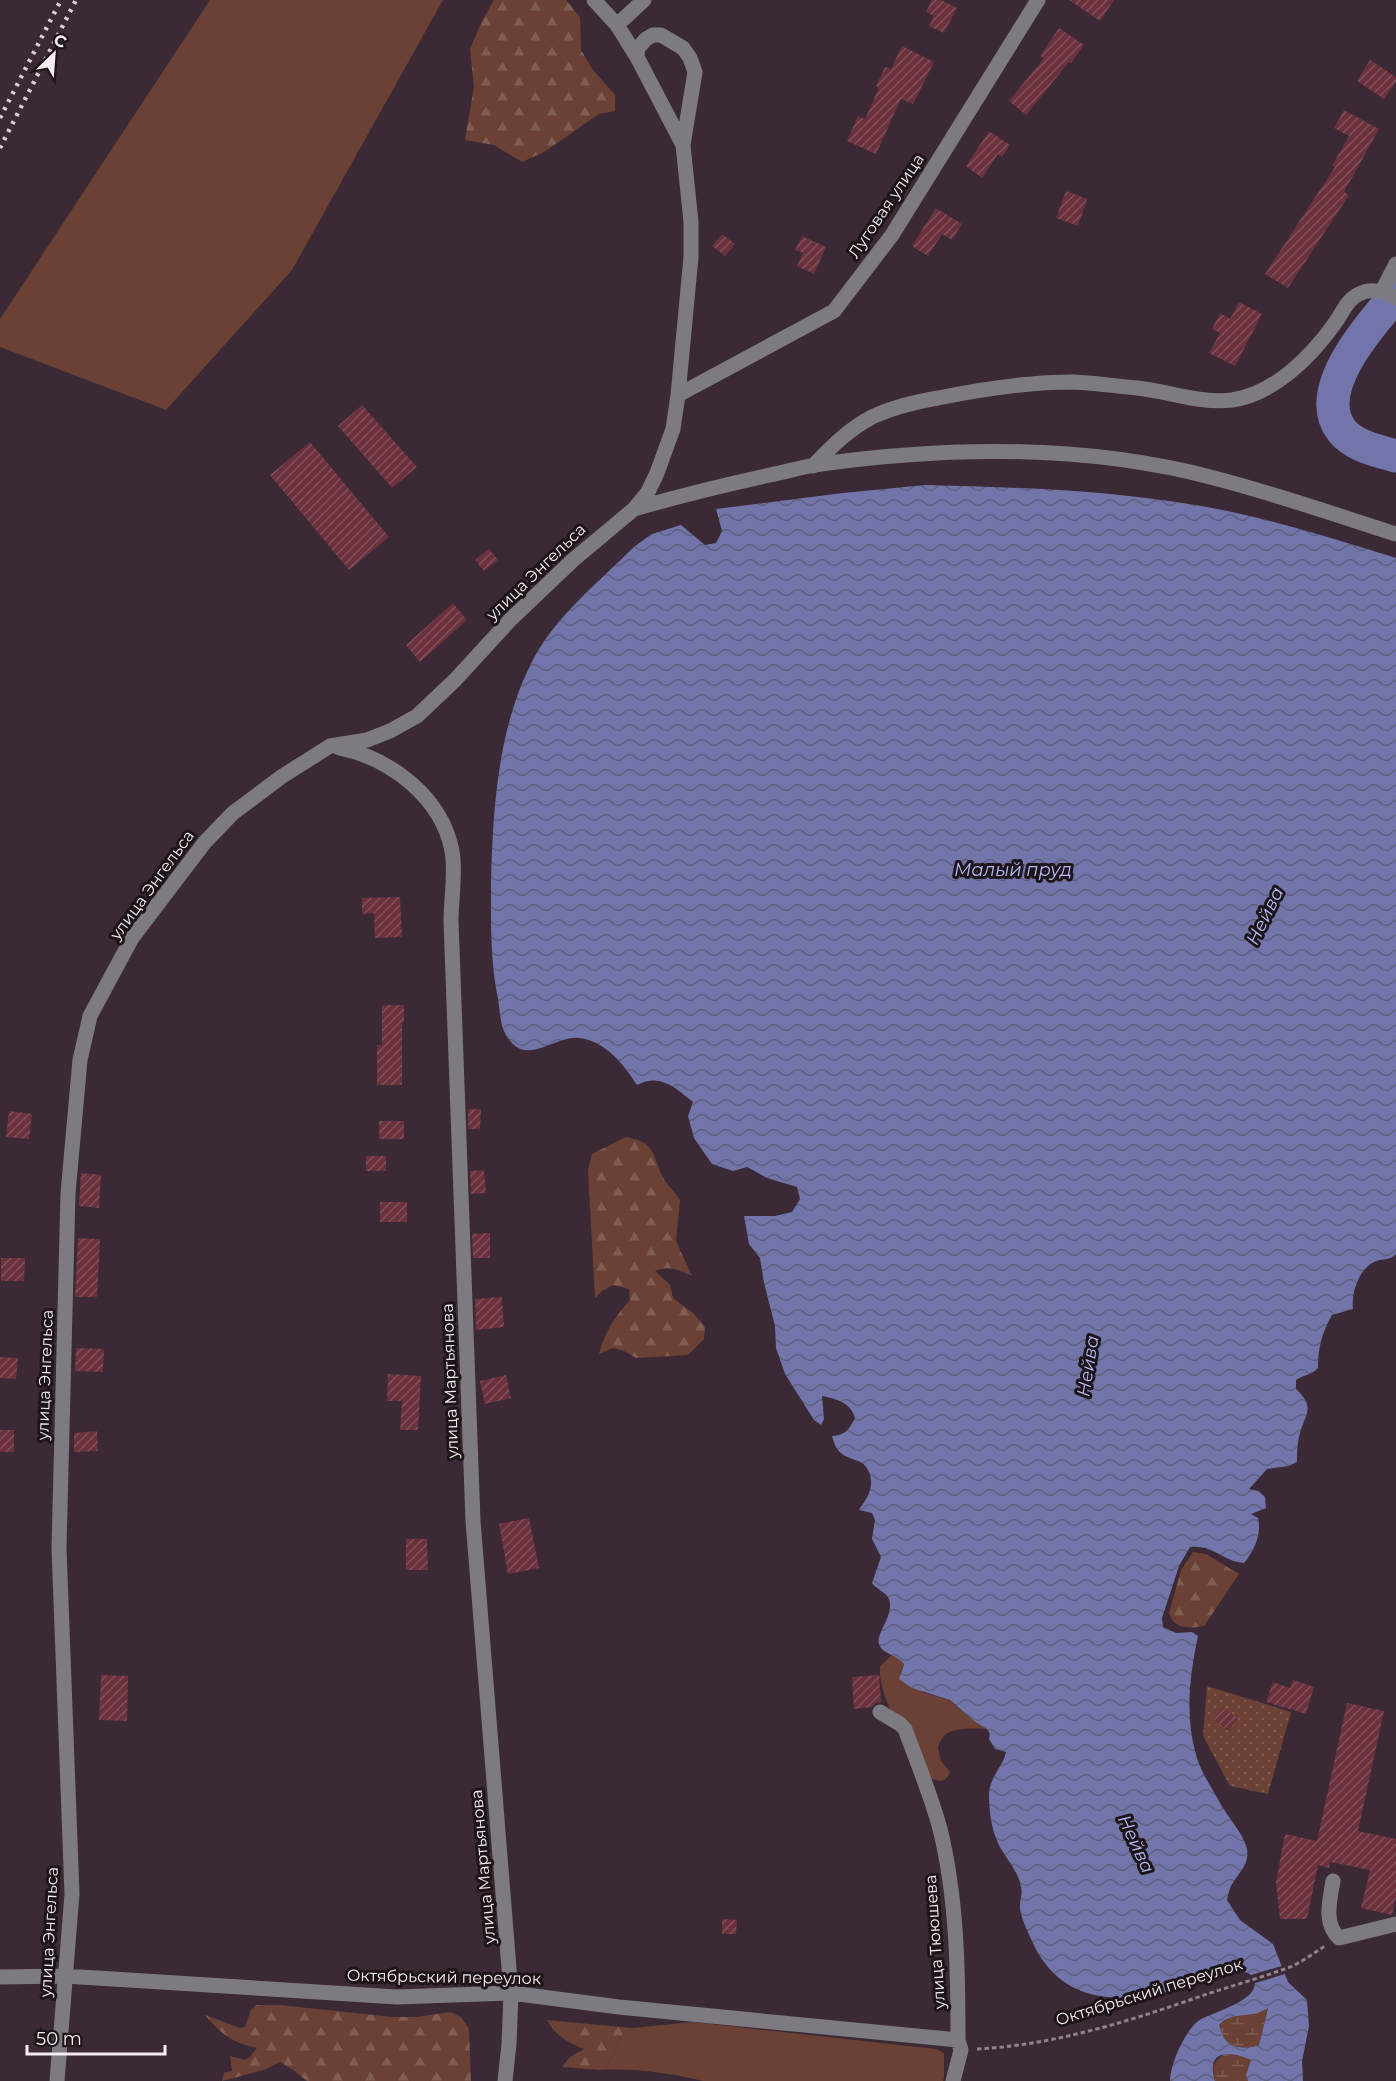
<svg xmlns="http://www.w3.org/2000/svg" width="1396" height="2081" font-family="Montserrat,sans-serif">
  <defs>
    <pattern id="forest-firs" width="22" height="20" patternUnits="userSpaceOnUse" patternTransform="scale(1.5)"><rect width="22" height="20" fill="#6a4134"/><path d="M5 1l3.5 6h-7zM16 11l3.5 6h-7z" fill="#805d52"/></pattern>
    <pattern id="wetland-marsh" width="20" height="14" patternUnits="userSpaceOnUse" patternTransform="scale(1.5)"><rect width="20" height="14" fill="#6a4134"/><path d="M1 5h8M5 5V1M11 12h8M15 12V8" fill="none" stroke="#805d52"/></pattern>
    <pattern id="park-dots" width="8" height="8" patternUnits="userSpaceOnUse" patternTransform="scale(1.5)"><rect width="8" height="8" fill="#6a4134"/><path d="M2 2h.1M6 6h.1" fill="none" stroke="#805d52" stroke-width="1.8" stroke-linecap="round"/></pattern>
    <pattern id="water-waves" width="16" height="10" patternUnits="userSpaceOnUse" patternTransform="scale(1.5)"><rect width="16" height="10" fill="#7275aa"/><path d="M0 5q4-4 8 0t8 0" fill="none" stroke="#60607e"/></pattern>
    <pattern id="building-hatch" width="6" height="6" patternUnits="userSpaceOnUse" patternTransform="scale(1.5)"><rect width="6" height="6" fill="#6b323d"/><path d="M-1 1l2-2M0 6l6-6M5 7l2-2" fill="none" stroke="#81505a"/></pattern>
  </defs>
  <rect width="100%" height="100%" fill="#3b2935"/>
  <path fill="#6a4134" d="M210,0H443L292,270L166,410L0,347V319Z
    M892,1655L900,1659L904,1664L900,1673L922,1692L949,1700L974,1721L987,1729C969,1729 942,1724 938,1749L941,1761L950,1772C946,1783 937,1783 928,1776C911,1747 877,1699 880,1666Z
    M693,2022L936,2049L944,2053V2077L943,2081H703C669,2073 635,2068 600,2070C619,2063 607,2041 632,2028Z"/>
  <path fill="url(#forest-firs)" d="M494,0H566L580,17L581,50L593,70L615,95V111L599,114L544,152L522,162L494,145L465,140L474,87L470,49L482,21Z
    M626,1137C659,1143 651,1157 665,1181C670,1188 676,1193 680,1200L676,1241L692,1276C679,1270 669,1265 655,1271L670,1285L673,1298L693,1313L705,1327L704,1339L688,1355L636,1358L624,1351L613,1348L599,1354C604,1333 616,1315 630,1300L629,1289L613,1285L602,1291L595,1298L588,1170L592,1154Z
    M1193,1552L1206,1554L1239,1574L1204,1626C1190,1629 1173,1629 1169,1613L1181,1570Z
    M256,2005H280L392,2017H417L450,2012L461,2017L469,2029L471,2081H307L293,2070L280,2062L264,2070L222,2081L224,2073L232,2071L230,2056L245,2060L250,2057L257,2048C231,2042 222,2035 205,2015L240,2028L245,2027L251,2010Z
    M547,2020L632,2028C607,2041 619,2063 600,2070L562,2067L570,2057L584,2049C568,2043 555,2035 547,2020Z"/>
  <path fill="url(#wetland-marsh)" d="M1268,2007L1259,2045C1249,2049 1232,2049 1225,2039C1222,2036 1221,2029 1219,2025L1231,2016Z
    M1225,2054L1243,2056L1251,2060L1246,2075L1248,2081H1215C1212,2067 1212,2062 1225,2054Z"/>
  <path fill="url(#park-dots)" d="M1207,1686L1291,1712L1268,1794L1230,1786L1203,1736Z"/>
  <path fill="url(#water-waves)" fill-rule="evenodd" d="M925,485C1013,487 1102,490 1189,504C1260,515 1328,537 1396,558V1254C1390,1261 1382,1258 1374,1262C1359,1269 1351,1293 1353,1309L1332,1315C1322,1333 1318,1347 1318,1368C1313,1374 1304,1375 1296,1380V1389C1317,1409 1304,1414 1299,1437C1297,1445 1297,1454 1297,1462L1289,1466L1267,1469L1249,1489L1259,1491L1265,1497L1266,1508L1251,1514L1258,1518C1262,1534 1254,1551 1244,1563C1222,1561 1213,1544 1190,1547L1179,1566L1162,1618L1163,1627L1176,1633L1192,1632L1198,1636C1190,1674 1185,1713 1195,1751C1199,1769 1210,1785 1219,1801C1227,1817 1243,1832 1247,1849C1250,1865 1237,1874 1231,1886C1229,1890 1228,1895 1227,1900L1240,1920L1273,1944L1288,1982L1307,2000L1309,2026L1302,2061L1303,2081H1248L1246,2075L1251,2060C1240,2055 1215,2048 1213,2066C1212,2071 1214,2077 1215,2081H1170C1170,2065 1184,2033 1197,2022C1209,2012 1268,2000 1252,1976C1248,1971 1241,1972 1235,1972C1218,1979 1200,1983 1182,1988C1121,2005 1060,2006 1031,1939C1027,1930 1022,1920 1020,1909C1019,1902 1023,1894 1021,1887C1018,1870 1005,1858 998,1843C991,1828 989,1810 989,1794C990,1776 1003,1767 1006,1752L995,1749L989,1739L990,1734L987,1729L974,1721L950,1700L912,1688L899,1679L904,1664C898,1655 883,1655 879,1644C875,1634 895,1615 889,1599C886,1592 876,1589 872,1583L881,1557L872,1539L875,1520L872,1513L859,1510C862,1505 867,1499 869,1493C874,1482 870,1465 858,1461C842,1455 837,1454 832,1436C845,1435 849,1430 855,1418C851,1403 837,1399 822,1396L824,1419L821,1425L814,1420L785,1374L776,1348L775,1326L764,1283L760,1258L749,1244L744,1216H775L792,1212L800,1199L797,1187L767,1178L747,1167L733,1171L712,1164L694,1138L688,1116L693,1102C675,1088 661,1073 637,1085C624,1065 606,1041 579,1038C554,1035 526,1069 506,1035C500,1026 500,1010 498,999C490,960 491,921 491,882C493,806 498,724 535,656C559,613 601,580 635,546L652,534L681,525L705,545L716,543L722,531L716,509L843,493ZM1268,2008L1259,2045C1249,2049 1232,2049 1225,2039C1222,2036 1221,2029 1219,2025C1233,2010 1249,2020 1268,2008Z"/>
  <path fill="#3b2935" d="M1285,1965L1288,1973L1252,1984L1248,1976Z"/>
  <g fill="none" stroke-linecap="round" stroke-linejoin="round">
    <path stroke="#7275aa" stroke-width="33" d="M1396,295C1371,324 1310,391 1342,431C1354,446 1378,451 1396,456"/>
  </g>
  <path fill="url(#building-hatch)" d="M932,0H941L957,8L944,33L929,26L934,16L926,12Z
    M1069,0H1114L1100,21Z
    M1059,28L1084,45L1071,63L1069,62L1026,115L1009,101L1044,58L1040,56Z
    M902,46L934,62L913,104L901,99L876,154L847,141L858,116L865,119L879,88L876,86L885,67L891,69Z
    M1370,60L1396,77V82L1384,99L1357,81Z
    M1344,110L1379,129L1344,192L1349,195L1288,288L1265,274L1335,167L1332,166L1349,136L1334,128Z
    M989,131L1010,145L1002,157L998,154L982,178L966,166Z
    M1066,191L1087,199L1078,226L1056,218Z
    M936,208L962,224L952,240L942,234L928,256L912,246Z
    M722,234L735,244L725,256L712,246Z
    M802,236L826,247L814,274L797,266L803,253L795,250Z
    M1239,302L1262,314L1235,366L1209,353L1220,333L1212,329L1220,313L1230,319Z
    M362,405L417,467L392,488L338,426Z
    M310,442L389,537L349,570L270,475Z
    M489,549L498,560L484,571L475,560Z
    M453,603L467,620L420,662L406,645Z
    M400,897L402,937L375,938L374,913L362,914V898Z
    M382,1005H404V1023H402V1085H377V1045H382Z
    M468,1109H481L480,1129H468Z
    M9,1111L32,1114L29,1139L6,1137Z
    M379,1121H404V1139H379Z
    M366,1156H386V1171H366Z
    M484,1170L486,1193L471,1194L470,1171Z
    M81,1173L101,1175L99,1208L79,1206Z
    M380,1202H407V1222H380Z
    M490,1233V1258H473L472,1234Z
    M78,1238L100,1239L97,1297H75Z
    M1,1258H25L24,1281H1Z
    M502,1297L504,1327L476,1330L475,1299Z
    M76,1348L104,1349L103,1372L75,1371Z
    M0,1357L18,1358L16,1379L0,1378Z
    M388,1374L421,1376L418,1430H400L402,1401H387Z
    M506,1375L511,1398L485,1404L480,1381Z
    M0,1430H14V1452H0Z
    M97,1431L98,1451L74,1452V1433Z
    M529,1518L539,1568L508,1574L499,1524Z
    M406,1539H427L428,1570H406Z
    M101,1675L128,1676L127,1721L99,1720Z
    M879,1675L881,1702L876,1703L872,1707L854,1709L852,1677Z
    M1293,1680L1314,1687L1306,1714L1266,1702L1273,1682L1290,1688Z
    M1347,1703L1384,1711L1358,1831L1396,1839V1896L1392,1915L1361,1908L1370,1870L1330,1862L1329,1868L1318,1865L1307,1919H1280L1276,1882L1285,1834L1317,1841Z
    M1223,1707L1238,1719L1228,1731L1213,1719Z
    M722,1919L737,1920L736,1934H722Z"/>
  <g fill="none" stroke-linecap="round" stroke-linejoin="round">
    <path stroke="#91818c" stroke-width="3" stroke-dasharray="4.5 3" stroke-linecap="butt" d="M977,2049C1056,2045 1133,2020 1207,1994C1235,1985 1263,1977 1290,1967C1302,1962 1314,1953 1325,1946"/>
    <path stroke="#7e7a82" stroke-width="15" d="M594,0L617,25L637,57
      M617,25L644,0
      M1382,291L1396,264
      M678,395L834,311L892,235L1038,0
      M813,466C831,447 849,429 872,417C893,407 915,402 938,398C982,389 1028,382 1073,382C1094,383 1116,386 1137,388C1167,391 1201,404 1232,400C1274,394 1311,357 1335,323C1342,314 1346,301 1357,295C1371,287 1384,291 1396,298
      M634,509C679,496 724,485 770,475C785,472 799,468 814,465C946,446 1085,444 1214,478C1276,494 1336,515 1396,534
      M339,748C391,758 442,798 452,851C456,869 451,901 451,921L473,1521L511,1993L509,2044L505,2081
      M880,1712L900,1724L905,1729C917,1762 931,1795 940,1829C957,1898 958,1970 958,2040L961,2050L953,2081
      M1333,1881C1330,1900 1323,1923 1339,1938L1396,1924
      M0,1977L65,1976L397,1997L511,1993L619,2007L958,2040
      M57,2081L72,1894L59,1548L68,1193L80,1060L90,1016L132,938L205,842L233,813L281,777L330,746L367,740L390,731L417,716L455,680L511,619L573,560L634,509L648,492L657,473L673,429L678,395L691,257V222L683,145L695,72L690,58L683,48L661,35H653L646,39L638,48L637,57L683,145"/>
    <path stroke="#dccfd8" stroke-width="4.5" stroke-dasharray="3 6" stroke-linecap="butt" d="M0,118L61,0
      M0,148L76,0"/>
  </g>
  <g text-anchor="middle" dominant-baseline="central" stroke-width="6" stroke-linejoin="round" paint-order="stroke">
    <g font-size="16" fill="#f8ecf4" stroke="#1d151a">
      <text transform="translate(886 206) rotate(-56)">Луговая улица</text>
      <text transform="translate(536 572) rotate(-44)">улица Энгельса</text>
      <text transform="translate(152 885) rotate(-54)">улица Энгельса</text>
      <text transform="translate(45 1375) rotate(-88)">улица Энгельса</text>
      <text transform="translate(450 1381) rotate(-92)">улица Мартьянова</text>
      <text transform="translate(483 1867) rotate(-95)">улица Мартьянова</text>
      <text transform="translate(49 1932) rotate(-87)">улица Энгельса</text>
      <text transform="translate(935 1942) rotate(-94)">улица Тююшева</text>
      <text transform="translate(444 1977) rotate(1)">Октябрьский переулок</text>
      <text transform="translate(1149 1992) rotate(-17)">Октябрьский переулок</text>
    </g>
    <g font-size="18" font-style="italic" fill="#b6baf9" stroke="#1d151a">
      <text x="1013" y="870">Малый пруд</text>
      <text transform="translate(1265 916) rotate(-64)">Нейва</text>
      <text transform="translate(1088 1366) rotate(-81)">Нейва</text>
      <text transform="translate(1136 1844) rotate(65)">Нейва</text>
    </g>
  </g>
  <g transform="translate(54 54) rotate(25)" stroke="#1d151a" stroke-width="4.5" paint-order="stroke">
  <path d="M0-4.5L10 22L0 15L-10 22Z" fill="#f8ecf4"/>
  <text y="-9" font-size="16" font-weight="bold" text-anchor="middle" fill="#f8ecf4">С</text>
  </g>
  <path d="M27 2045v9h138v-9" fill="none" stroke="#f8ecf4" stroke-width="3"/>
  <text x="36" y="2045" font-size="18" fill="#f8ecf4" stroke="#1d151a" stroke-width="4.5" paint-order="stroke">50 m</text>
</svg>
